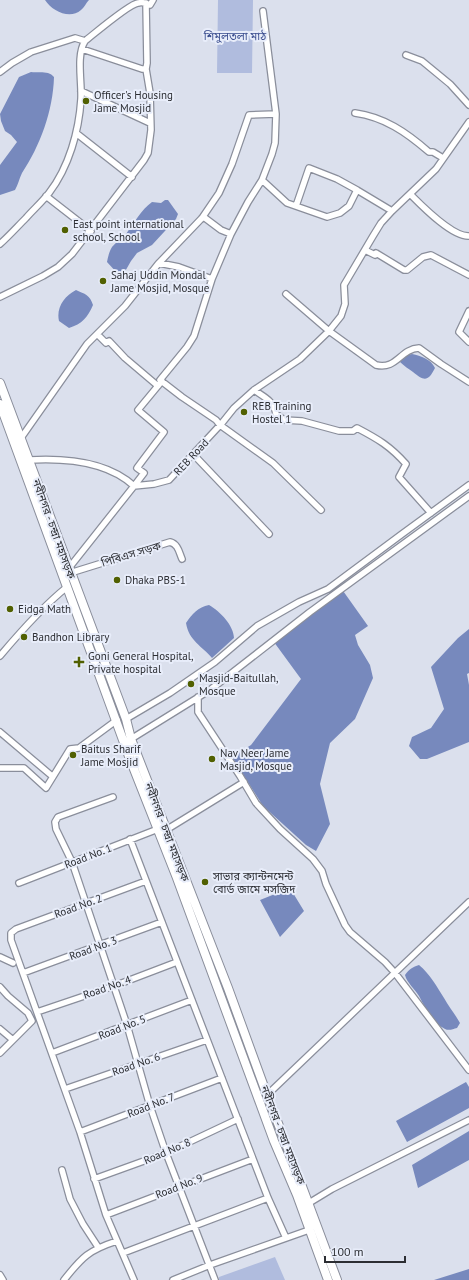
<svg xmlns="http://www.w3.org/2000/svg" width="469" height="1280" font-family="'PT Sans','Noto Sans Bengali',sans-serif">
  <rect width="100%" height="100%" fill="#dbe0ed"/>
  <path fill="#b0bcde" d="M218,0H253L252,73H217Z
    M275,1257L285,1280H219V1277Z"/>
  <path fill="#7789bd" d="M45,0H89C86,3 84,8 81,10C70,20 52,11 45,0Z
    M31,72C38,73 49,70 54,77C53,111 40,146 22,173C19,179 18,185 15,190L0,195V165L17,142L11,135L5,131L1,121L0,114L19,77Z
    M165,200H168L178,214L176,219L152,245L137,253L131,261L123,275L118,274L107,262C108,257 109,252 112,247C116,242 122,239 126,234C134,223 141,210 152,202L161,203Z
    M76,290C85,294 90,295 93,305C88,317 82,324 69,328L59,321C56,308 64,296 76,290Z
    M412,354C421,356 431,359 435,368C428,382 424,381 413,372C409,369 404,366 400,362L408,355Z
    M341,588L368,626L355,635L358,645L370,665L373,678L355,719L330,743L320,784L330,824L316,851L306,845L263,806L232,757L251,745L301,679L271,638Z
    M209,605C220,611 234,626 234,638L212,658C202,646 189,641 186,623C192,614 198,607 209,605Z
    M469,629V673L467,674L469,685V742L427,759H420L409,746L412,737L431,728L444,709L431,667L458,638Z
    M290,888L304,911L280,937L260,900Z
    M419,965C430,974 437,987 444,998C449,1007 455,1014 460,1023L457,1028C453,1029 449,1031 445,1029C432,1023 425,1007 419,996C415,989 407,983 405,975C409,969 413,967 419,965Z
    M466,1082L469,1087V1108L407,1142L396,1121Z
    M469,1131V1160L418,1188L412,1165Z
    M469,1269V1280H434Z"/>
  <g fill="none" stroke-linecap="round" stroke-linejoin="round">
    <g stroke="#8a8e9b" stroke-width="8">
      <path id="minor" d="M263,11L276,114L275,143L272,154L262,180L248,202L231,234L212,279L194,336L187,347L160,380L182,397L216,420L220,425L273,463L321,510
        M82,49L142,69H146
        M406,55L422,61L450,84L469,105
        M0,72L12,63L31,52L75,38L85,41
        M81,91L150,123
        M355,113C384,117 406,132 429,152H433L443,158
        M76,133L132,177
        M262,180L287,203L327,217L340,213L349,206L357,190L392,211
        M410,194C422,206 452,237 469,236
        M46,196L91,231
        M296,206L309,168L337,179L357,190
        M202,218H205L221,230L231,234
        M0,244C9,236 17,227 26,218C33,210 42,202 49,193C69,167 79,131 81,99C82,82 76,55 85,41C94,34 129,4 138,3C142,2 146,3 150,5L153,0
        M365,250L375,255L376,253L404,270H407L423,257L431,255L469,275
        M159,263L179,267L212,279
        M286,294L329,331L376,365C397,370 400,349 419,348L441,364L469,382
        M0,297L43,276L58,267L72,254L144,160L148,153L151,130L150,93L146,69L147,63L146,3
        M469,311L459,332L469,342
        M97,334L106,343L109,341L125,358L158,386
        M254,390C264,397 274,401 276,414L284,420L302,421L339,431H353L357,428C378,439 390,446 406,464L399,477L431,513
        M21,438L87,344L125,306L158,264L202,218L219,193L232,164L249,115L276,114
        M193,454L269,534
        M29,460C64,458 107,461 134,486L144,473L137,468L164,432L138,410L162,381
        M69,568L134,486L154,484L169,480L222,423L234,408L254,390L300,359L329,331L341,316L345,304L344,285L373,236L381,223L392,211L436,169L469,122
        M70,573L170,542C178,544 179,552 182,559
        M0,656C21,631 42,607 67,587
        M198,697V712L240,776L256,803L280,829L313,859L322,871L326,884L345,925L350,932L385,962L395,973L469,1070
        M126,719L170,693L215,662L257,626L299,602L328,589L402,534L469,485
        M0,732L52,776
        M131,739L210,690L310,612L469,496
        M0,768H24L46,788L70,749L79,748L117,720
        M113,797L58,817L55,822L56,829L72,862L127,1025L150,1106L166,1153L215,1280
        M166,830L244,782
        M130,839L268,1198L286,1238
        M19,883L158,829
        M0,957L13,963
        M23,973L162,922
        M0,987L8,996L28,1013L32,1021L13,1040
        M37,1012L114,986L177,962
        M0,1029L13,1040L0,1053
        M52,1053L192,1000
        M65,1089L207,1040
        M267,1095L469,902
        M80,1132L222,1078
        M62,1170L70,1199L83,1224L98,1247
        M94,1179L166,1153L238,1119
        M309,1203L332,1189L469,1120
        M106,1215L253,1159
        M123,1253L268,1198
        M0,1275L3,1280
        M64,1280C82,1257 89,1250 117,1241
        M134,1280L106,1215L80,1132L11,940V933L16,929L146,881
        M173,1280L210,1265L309,1230"/>
    </g>
    <g stroke="#8a8e9b" stroke-width="10">
      <path id="highway" d="M0,383L126,719L131,739L228,988L267,1095L288,1149L337,1280
        M0,404L130,759L177,878L274,1141L297,1195L328,1280"/>
    </g>
    <use href="#minor" stroke="#fff" stroke-width="5.5"/>
    <use href="#highway" stroke="#fff" stroke-width="8"/>
  </g>
  <g fill="#516001" stroke="#e8edfa" stroke-width="1.5">
    <circle cx="86" cy="101" r="4"/>
    <circle cx="65" cy="230" r="4"/>
    <circle cx="103" cy="281" r="4"/>
    <circle cx="244" cy="412" r="4"/>
    <circle cx="117" cy="580" r="4"/>
    <circle cx="10" cy="609" r="4"/>
    <circle cx="24" cy="637" r="4"/>
    <path d="M77 656h4v4h4v4h-4v4h-4v-4h-4v-4h4z"/>
    <circle cx="191" cy="684" r="4"/>
    <circle cx="73" cy="755" r="4"/>
    <circle cx="212" cy="759" r="4"/>
    <circle cx="205" cy="882" r="4"/>
  </g>
  <g text-anchor="middle" dominant-baseline="central" stroke-width="4" stroke-linejoin="round" paint-order="stroke">
    <g font-size="11" fill="#384b8d" stroke="#e8edfa">
      <text x="235" y="36">শিমুলতলা মাঠ</text>
    </g>
    <g font-size="11" fill="#2c2e33" stroke="#e8edfa" text-anchor="start">
      <text x="94" y="95">Officer's Housing<tspan x="94" dy="13">Jame Mosjid</tspan></text>
      <text x="73" y="224">East point international<tspan x="73" dy="13">school, School</tspan></text>
      <text x="111" y="275">Sahaj Uddin Mondal<tspan x="111" dy="13">Jame Mosjid, Mosque</tspan></text>
      <text x="252" y="406">REB Training<tspan x="252" dy="13">Hostel 1</tspan></text>
      <text x="125" y="580">Dhaka PBS-1</text>
      <text x="18" y="609">Eidga Math</text>
      <text x="32" y="637">Bandhon Library</text>
      <text x="88" y="656">Goni General Hospital,<tspan x="88" dy="13">Private hospital</tspan></text>
      <text x="199" y="678">Masjid-Baitullah,<tspan x="199" dy="13">Mosque</tspan></text>
      <text x="81" y="749">Baitus Sharif<tspan x="81" dy="13">Jame Mosjid</tspan></text>
      <text x="220" y="753">Nav Neer Jame<tspan x="220" dy="13">Masjid, Mosque</tspan></text>
      <text x="213" y="876">সাভার ক্যান্টনমেন্ট<tspan x="213" dy="13">বোর্ড জামে মসজিদ</tspan></text>
    </g>
    <g font-size="11" fill="#2c2e33" stroke="#e8edfa">
      <text transform="translate(191 457) rotate(-47)">REB Road</text>
      <text transform="translate(54 529) rotate(70)">নবীনগর - চন্দ্রা মহাসড়ক</text>
      <text transform="translate(131 554) rotate(-17)">পিবিএস সড়ক</text>
      <text transform="translate(167 832) rotate(69)">নবীনগর - চন্দ্রা মহাসড়ক</text>
      <text transform="translate(88 856) rotate(-21)">Road No. 1</text>
      <text transform="translate(78 906) rotate(-20)">Road No. 2</text>
      <text transform="translate(93 948) rotate(-20)">Road No. 3</text>
      <text transform="translate(107 987) rotate(-19)">Road No. 4</text>
      <text transform="translate(122 1027) rotate(-21)">Road No. 5</text>
      <text transform="translate(136 1064) rotate(-19)">Road No. 6</text>
      <text transform="translate(151 1105) rotate(-21)">Road No. 7</text>
      <text transform="translate(283 1135) rotate(69)">নবীনগর - চন্দ্রা মহাসড়ক</text>
      <text transform="translate(167 1151) rotate(-23)">Road No. 8</text>
      <text transform="translate(179 1186) rotate(-21)">Road No. 9</text>
    </g>
  </g>
  <path d="M325 1256v6h80v-6" fill="none" stroke="#2c2e33" stroke-width="2"/>
  <text x="331" y="1256" font-size="12" fill="#2c2e33" stroke="#e8edfa" stroke-width="3" paint-order="stroke">100 m</text>
</svg>
